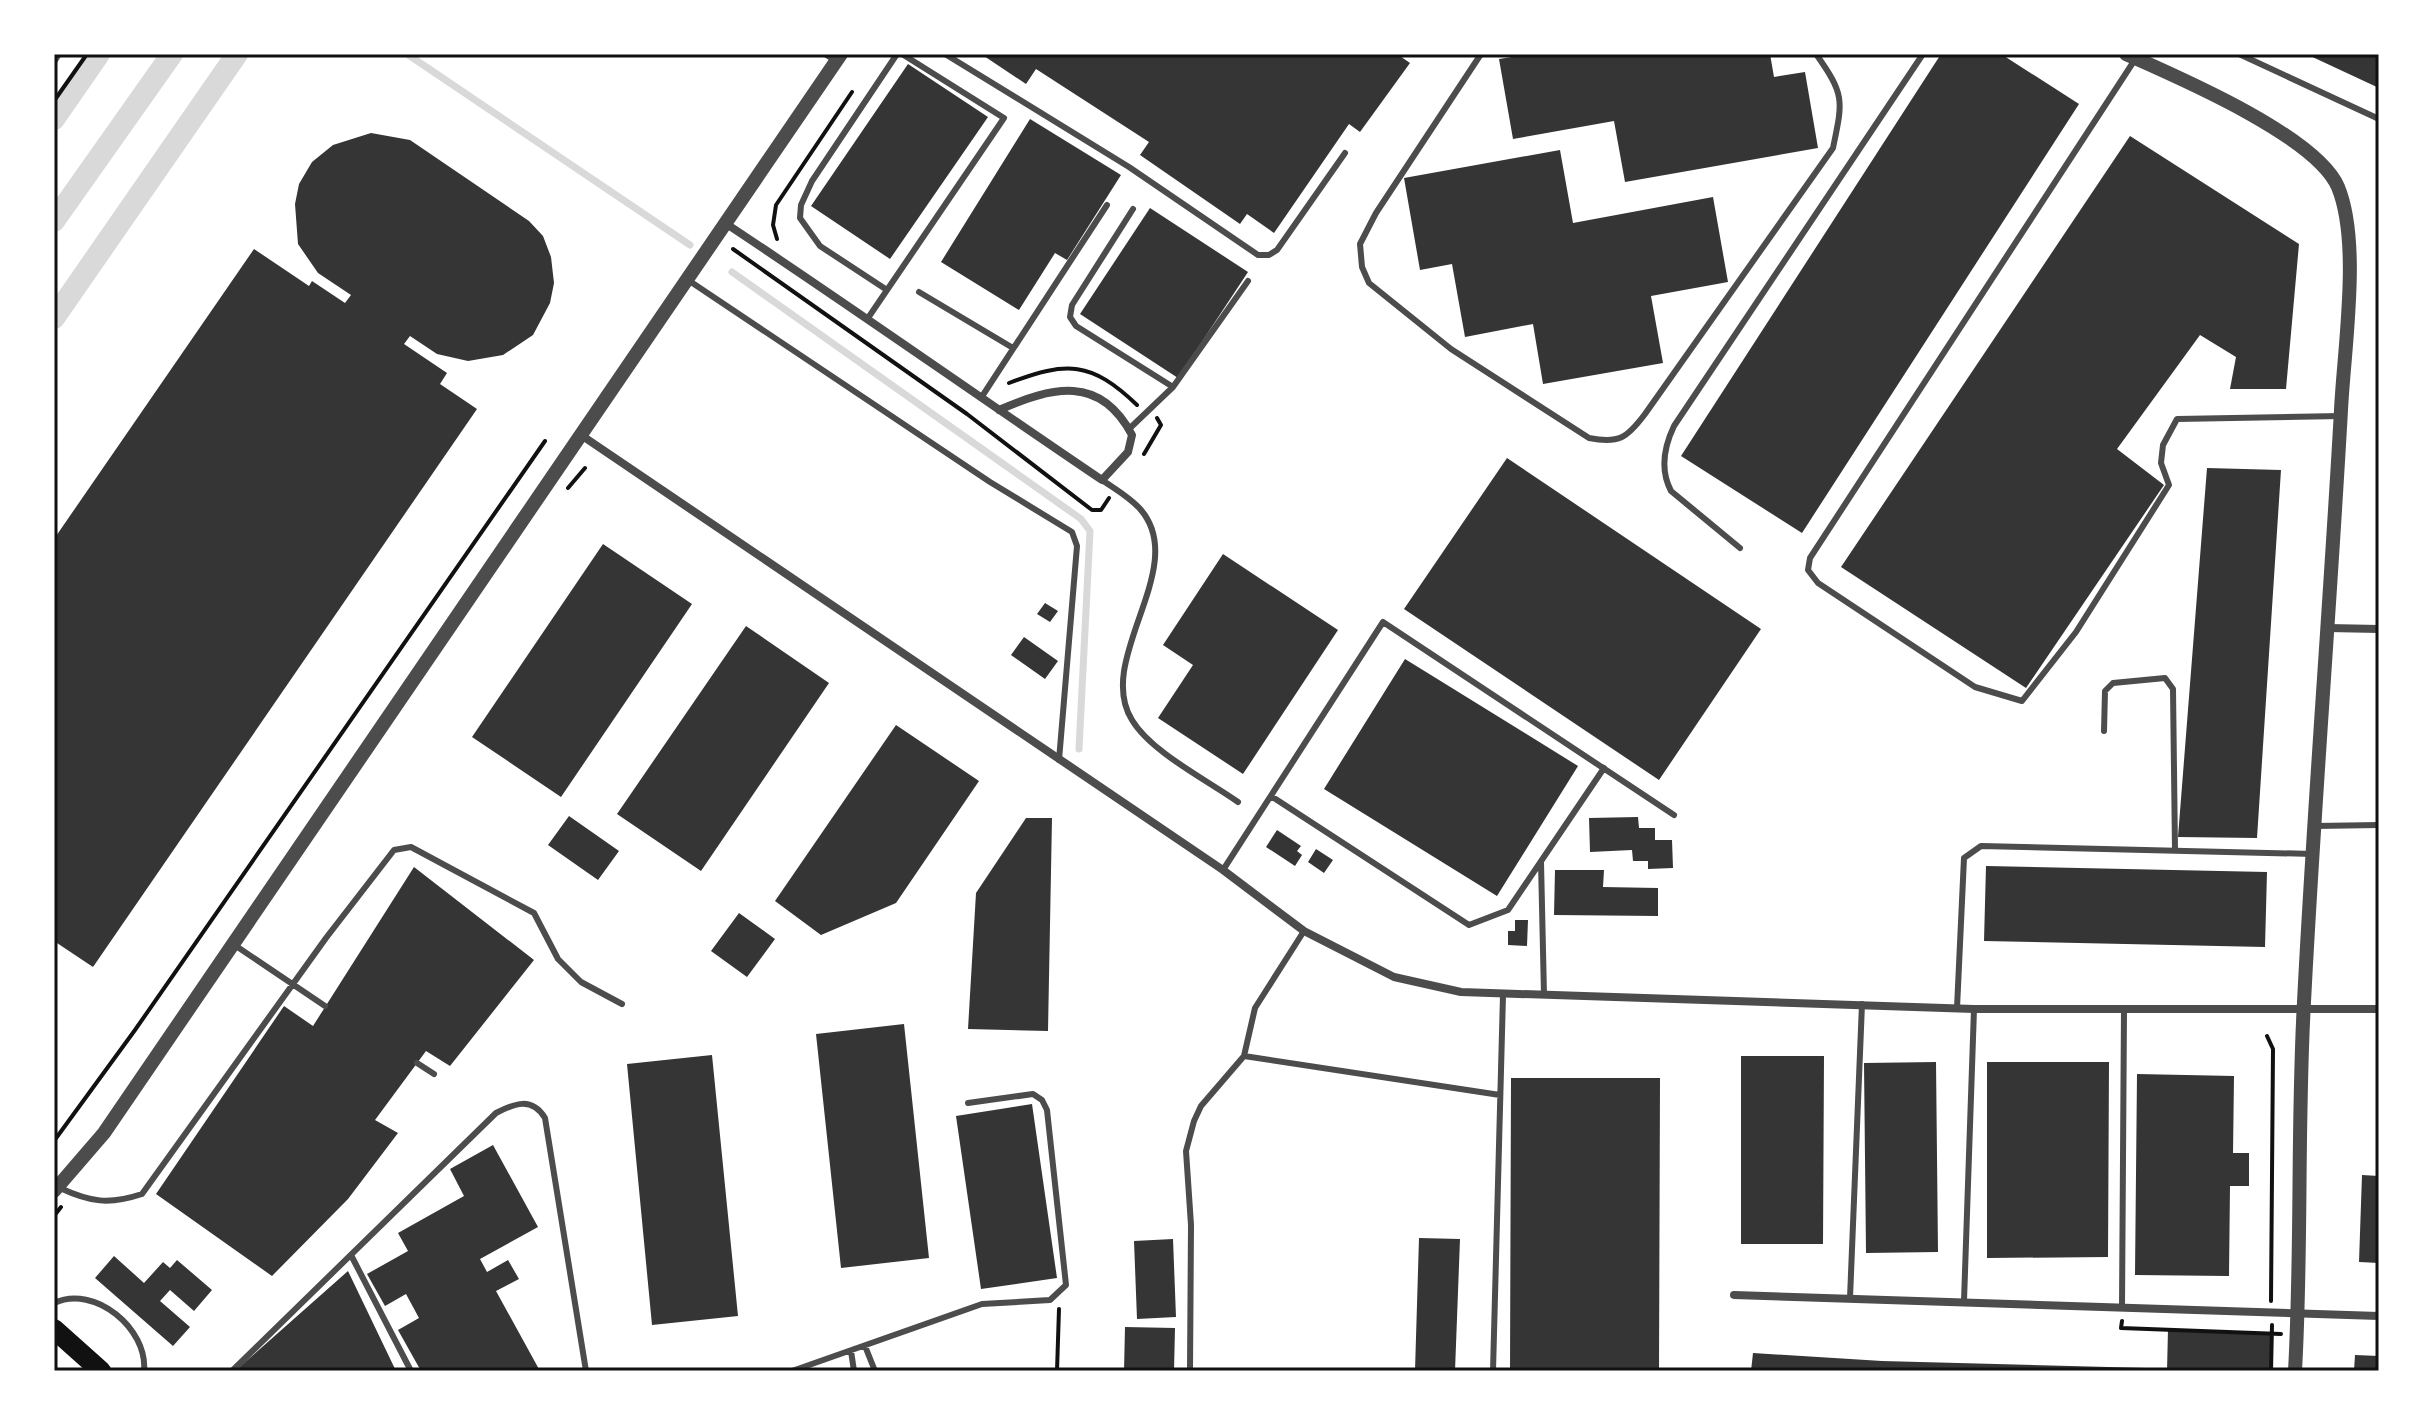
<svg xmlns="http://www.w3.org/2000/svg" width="2433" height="1425" font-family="'Fira Sans',sans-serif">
  <rect width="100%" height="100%" fill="#fff"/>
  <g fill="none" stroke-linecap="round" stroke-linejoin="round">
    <path stroke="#d9d9d9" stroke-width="7" d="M407,54L690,245
      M732,272L1081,519L1090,531L1079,749"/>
    <path stroke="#d9d9d9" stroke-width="22" d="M54,119L99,54
      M54,221L172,54
      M54,318L237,54"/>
  </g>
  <path fill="#353535" d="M981,54H1397L1410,63L1360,132L1349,124L1274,233L1247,214L1240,224L1140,155L1149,142L1036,69L1026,84Z
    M1531,54H1770L1774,77L1805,72L1818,148L1625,182L1614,121L1513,139L1499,59Z
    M1941,54H2001L2079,104L1802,533L1681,456Z
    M2306,54H2379V88Z
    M908,64L988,117L890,259L811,206Z
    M1030,119L1121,175L1067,260L1055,253L1019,310L941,262Z
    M371,133L410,140L529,221L543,236L551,257L554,283L550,303L533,335L503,355L468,361L437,354L410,336L404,344L447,373L440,384L477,409L93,967L54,941V539L254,249L309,286L312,281L345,303L351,295L318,273L298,244L295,204L299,184L312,162L333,145Z
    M2130,136L2299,244L2286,389H2230L2236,357L2200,335L2117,449L2164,485L2026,688L1841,567Z
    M1560,150L1573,223L1713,197L1728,282L1651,296L1663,363L1543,384L1533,324L1465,337L1452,264L1420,270L1404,178Z
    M1150,208L1248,272L1178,378L1080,314Z
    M1507,458L1761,629L1659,780L1404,609Z
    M2207,468L2281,470L2257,838L2178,837Z
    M603,544L692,604L561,797L472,737Z
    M1223,554L1338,630L1243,774L1158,718L1193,665L1163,645Z
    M1045,603L1058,611L1050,622L1037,614Z
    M746,626L829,683L701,871L617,814Z
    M1024,637L1058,661L1045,679L1011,655Z
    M1405,659L1578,766L1497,896L1324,789Z
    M896,725L979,781L896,903L821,935L775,901Z
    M569,816L619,851L598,880L548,845Z
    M1638,817L1639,828H1655V840H1672L1673,868L1648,869V861H1633L1632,850L1590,852L1589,818Z
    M1026,818H1052L1048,1031L968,1029L976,893Z
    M1277,830L1301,846L1297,851L1302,855L1295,866L1266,847Z
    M1316,849L1333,860L1324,873L1308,862Z
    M1986,866L2267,872L2265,947L1984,941Z
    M414,867L534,960L450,1066L426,1051L375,1120L398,1133L348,1199L272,1276L156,1194L284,1006L313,1026Z
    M1555,870H1604L1603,887L1658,888V916L1554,915Z
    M739,913L775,939L747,977L711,951Z
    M1515,920H1528L1527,946L1508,945V931H1515Z
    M904,1024L929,1258L841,1268L816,1034Z
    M712,1055L738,1316L652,1325L627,1064Z
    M1741,1056H1824L1823,1244H1741Z
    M1936,1062L1938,1252L1866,1253L1864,1063Z
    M1987,1062H2109L2108,1257L1987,1258Z
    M2137,1074L2234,1076L2233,1153H2249V1186H2230L2229,1276L2135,1275Z
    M1511,1078H1660L1659,1371H1510Z
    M1032,1104L1057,1278L981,1289L956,1116Z
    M493,1145L538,1227L480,1259L487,1272L508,1260L519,1279L496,1291L540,1371H421L398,1330L419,1318L406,1294L385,1306L367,1274L408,1251L398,1233L464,1196L450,1169Z
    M2362,1175L2379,1176V1263L2359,1262Z
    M1419,1238L1460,1239L1455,1371H1415Z
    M1173,1239L1176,1317L1137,1319L1134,1241Z
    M114,1256L144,1283L163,1262L170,1268L177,1260L212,1290L194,1311L170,1290L160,1301L190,1327L173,1346L95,1278Z
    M348,1271L396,1371H235Z
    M1125,1327L1175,1328L1174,1371H1124Z
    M2168,1329L2272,1333L2271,1371H2167Z
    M1753,1353L1882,1361L2146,1368V1371H1751Z
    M2355,1355L2379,1356V1371H2354Z"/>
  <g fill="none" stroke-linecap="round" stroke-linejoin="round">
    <path stroke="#111" stroke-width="4" d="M54,101L87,54
      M777,239L773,225L776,205L852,92
      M733,249L967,414L1092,510H1101L1109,498
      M1009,383C1067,361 1091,361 1137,405
      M1144,454L1161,425L1157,418
      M568,488L585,468
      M2267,1036L2273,1049L2271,1301
      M54,1141L135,1030L545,441
      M54,1216L61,1207
      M2122,1321L2121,1328L2281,1334
      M1057,1371L1059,1309
      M2271,1371L2272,1325"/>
    <path stroke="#4c4c4c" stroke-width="6" d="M825,54L836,61
      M945,54L1129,167L1258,255H1269L1277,250L1345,153
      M1481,54L1376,213L1360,244L1362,267L1369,283L1451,349L1589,438C1619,444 1627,438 1645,414L1833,148C1843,100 1845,95 1816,54
      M2239,54L2379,119
      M2134,61L1810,558L1808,570L1818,583L1975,687L2022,701L2076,632L2169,485L2161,463L2163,445L2177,419L2341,416
      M54,62L59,54
      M1133,209L1072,305L1070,317L1076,326L1173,387
      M688,280L990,482L1072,532L1077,546L1059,760
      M887,290L820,246L800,218L801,205L812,181L897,54
      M919,292L1013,348
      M868,318L1004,118L902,54
      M981,398L1107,205
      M1129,429L1173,387L1248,281
      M1102,480C1115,489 1131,498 1141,510C1190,568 1094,659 1132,720C1151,752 1207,780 1238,802
      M1740,548L1671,491C1660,470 1664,447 1674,426L1923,54
      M2104,731L2105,691L2113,683L2165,678L2173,689L2175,850
      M1271,796L1469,925L1508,910L1604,768
      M2315,826L2379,825
      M1541,862L1544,995
      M1223,870L1383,622L1674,815
      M233,944L325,1006
      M1957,1008L1964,858L1981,846L2313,854
      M1244,1056L1500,1095
      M417,1063L434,1074
      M60,1188C90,1202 109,1205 142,1194L326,938L394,850L411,847L534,913L558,959L581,982L622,1004
      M352,1257L411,1371
      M1850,1298L1862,1004
      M1964,1301L1974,1009
      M54,1303C95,1284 148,1329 144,1371
      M2122,1306L2124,1010
      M865,1346L875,1371
      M851,1351L854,1371
      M232,1371L496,1113C515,1103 532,1097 545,1118L586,1371
      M792,1371L982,1304L1050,1300L1066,1285L1047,1110L1042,1100L1033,1094L968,1103
      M1190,1371L1191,1225L1186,1151L1194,1121L1201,1106L1244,1056L1255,1008L1304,931
      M1493,1371L1503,995"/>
    <path stroke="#4c4c4c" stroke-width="8" d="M725,223C852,307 976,395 1102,480L1128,452L1132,435C1100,374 1052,387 999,410
      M581,435L1223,870L1304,931L1394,977L1461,992L1974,1009H2379
      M2328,628L2379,629
      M1734,1295L2379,1316"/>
    <path stroke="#4c4c4c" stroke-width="14" d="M2126,54C2178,77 2316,136 2338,187C2361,243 2344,348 2341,410C2330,607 2314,805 2304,1002C2297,1125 2302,1248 2295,1371
      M54,1191L104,1133L841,54"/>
    <path stroke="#111" stroke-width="20" d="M54,1329L101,1371"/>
  </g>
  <rect width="2433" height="1425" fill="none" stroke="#ffffff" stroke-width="112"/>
  <rect x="56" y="56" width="2321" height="1313" fill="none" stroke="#111" stroke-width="3"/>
</svg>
